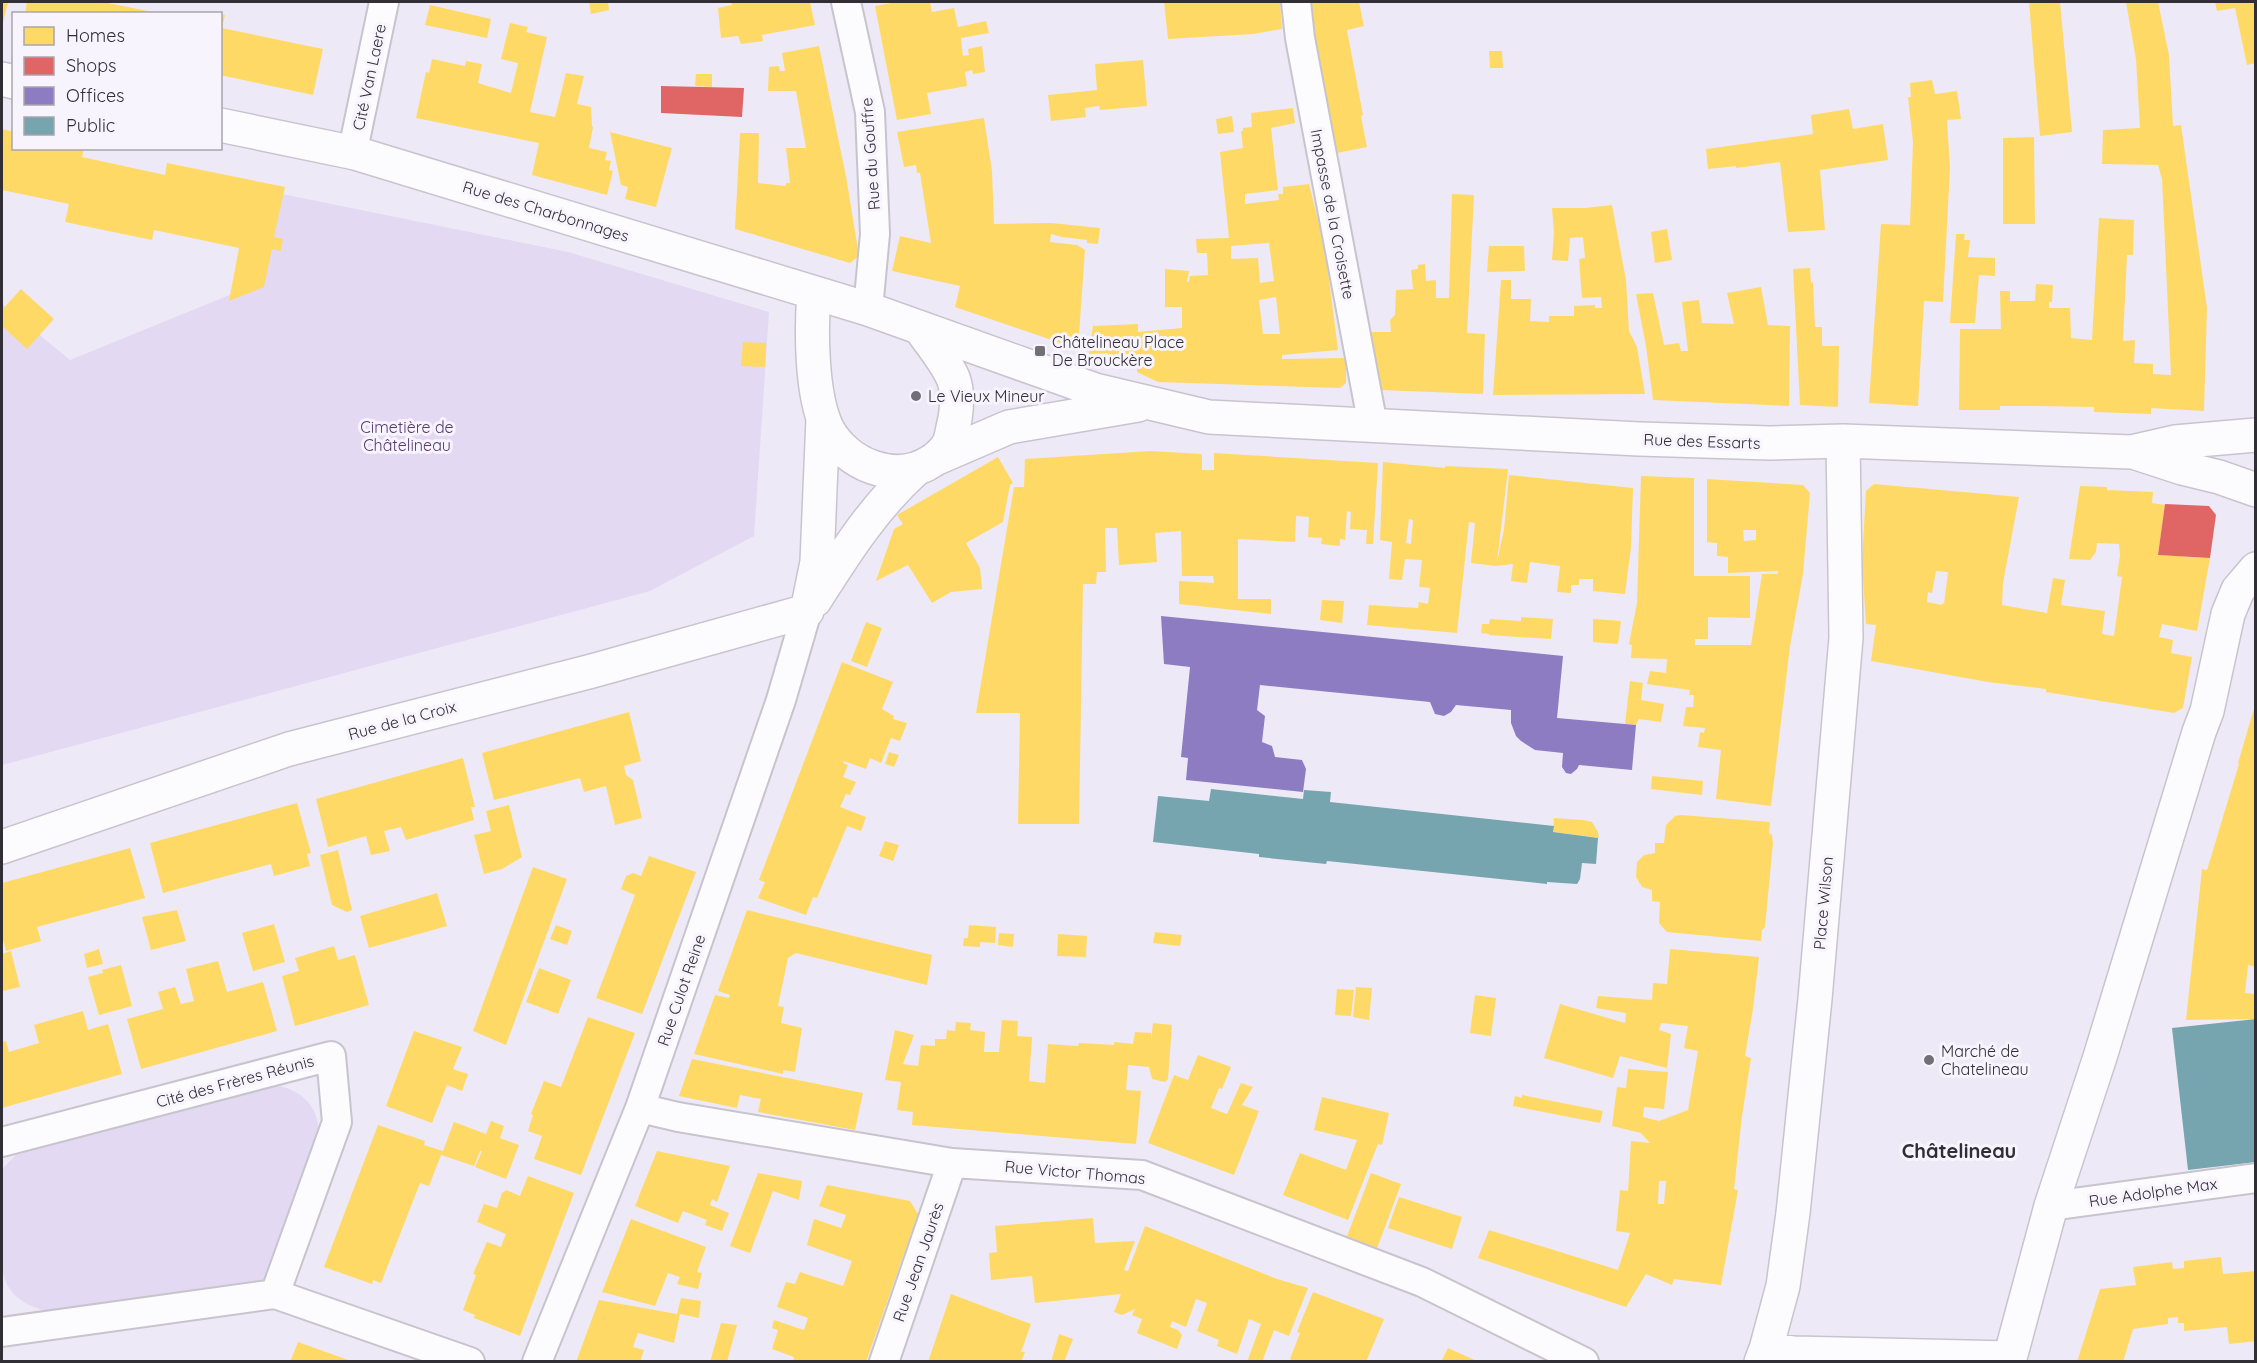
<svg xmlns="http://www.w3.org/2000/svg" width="2257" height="1363" font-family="Quicksand,sans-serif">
  <rect width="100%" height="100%" fill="#eee9f6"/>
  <path fill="#e3d9f2" d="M277,193L568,252L769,312L754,536L650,591L2,765V304L70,360L259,283Z
    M264,1084C300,1086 320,1104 320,1141L269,1275L253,1289L227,1296L43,1310C20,1304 4,1290 2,1266V1169L16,1155Z"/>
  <path fill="#ffd966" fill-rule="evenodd" d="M2,2H8L2,27Z
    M27,2H103L153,12L25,14Z
    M589,2H608L609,10L591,14Z
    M731,2H810L815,25L762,35L763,41L741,44L738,36L721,38L718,8L732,5Z
    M898,2H930L932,12L954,8L958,27L986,21L989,33L961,38L963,56L969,55L968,49L982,46L985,72L973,74L972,70L965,72L967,86L927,93L931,114L897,120L875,6Z
    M1164,2H1280L1282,29L1253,34L1168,39Z
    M1316,2H1359L1364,26L1347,30L1363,115L1361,116L1367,147L1337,153L1308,3Z
    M2029,2H2060L2072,132L2040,136Z
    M2126,2H2158L2169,55L2173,126L2181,125L2207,308L2204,411L2151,408V414L2094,412V407L2036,406H2000V410H1959L1960,329H2001L2000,291H2010V301H2035L2036,284L2053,285L2052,302H2049V308H2070L2071,338L2092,340L2099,218L2134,220L2133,255H2127L2123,341L2135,340L2134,363L2153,364V374L2171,375L2162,179L2158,165L2102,164L2103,130L2140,128L2136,59Z
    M2215,2H2256V63L2247,65L2235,8L2217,11Z
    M430,5L491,19L487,38L425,25Z
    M220,14L225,15L222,28L323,49L313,95L220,75Z
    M510,23L528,27L526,32L547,37L530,112L555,117L566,73L584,76L577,104L591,107L592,126L593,127L589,148L607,152L605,160L611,161L609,170L613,171L607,195L532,175L539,143L416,118L426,72L429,73L432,59L465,66L466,61L482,64L478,83L511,93L518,63L501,59Z
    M819,46L846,176L859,256L850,263L735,229L740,133H759L758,183L786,186V183H790L786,148H806L796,91H768L769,67L779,66L780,71H785L782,53Z
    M1489,51H1502L1503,68H1490Z
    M1143,60L1147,106L1100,110L1099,106L1085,108L1086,117L1051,121L1048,95L1097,90L1095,64Z
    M696,74H712V87L695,86Z
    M1932,80L1935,94L1957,91L1961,119L1947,120L1950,168L1943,302L1924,301L1918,406L1869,403L1881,224L1910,225L1913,142L1908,97H1911L1910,83Z
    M1293,108L1295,123L1271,128L1278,190L1245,194V204L1279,200L1278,194H1283V187L1309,184L1325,248L1338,350L1282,355V359L1346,358V383L1340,388L1158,382L1137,372V360L1108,362V353L1089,354L1093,326L1138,324V332L1182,328V307H1165V269L1189,271L1187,282H1189L1190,276L1208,275L1207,253H1197L1196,239L1229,238L1220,152L1243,148L1241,131H1243V128L1252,127L1251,113ZM1269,243L1274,281L1260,283L1258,258L1231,259V246ZM1276,297L1280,334H1263L1259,300Z
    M1849,109L1853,129L1883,124L1888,160L1820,170L1825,230L1788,232L1780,162L1736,168V166L1708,169L1706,149L1813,134L1811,115Z
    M1232,116L1234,132L1218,134L1216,119Z
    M984,118L992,171L994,224L1051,223L1100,228L1098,244L1087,243V240L1062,237L1051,234L1050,242L1077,245L1085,250L1078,349L955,307L960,286L892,271L900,236L931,243L920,173H917L916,165L904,167L897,132Z
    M2,129L14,132V148H84L82,157L165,175L167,163L285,187L274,237L283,239L281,251L272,249L264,287L229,301L239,248L154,230L152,240L65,222L69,204L2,190Z
    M610,132L672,148L656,207L625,199L628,187L621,185Z
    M2034,137L2035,224H2003V138Z
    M1452,194L1474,195L1467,333L1485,334L1483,394L1381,390L1371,332H1391L1390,320L1395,315L1396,290L1413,289L1411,270L1418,269V265L1425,264L1426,281L1436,280V298H1449Z
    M1612,205L1626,280L1629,331L1637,347L1645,394L1493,395L1501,280H1511V299H1531L1530,321L1549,322V316H1574V306L1595,305V308H1602L1601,297L1582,298L1579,259L1585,258L1583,237L1570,238L1568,261L1552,260L1554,232L1552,208H1585Z
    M1667,229L1672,260L1655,263L1651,232Z
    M1956,234H1965L1964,240H1970L1968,257L1995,258V276L1979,275L1975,323H1950Z
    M1489,246H1524L1525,271L1487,272Z
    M1810,268L1811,283L1813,282L1815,327H1822V346H1839L1838,407L1800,405L1793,269Z
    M1761,287L1768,325L1790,326L1789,406L1653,400L1646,346L1636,294L1653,293L1664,345L1679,343L1681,351H1688L1682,302L1699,300L1702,323L1734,324L1727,293Z
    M21,289L54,319L27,349L2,326V310Z
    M743,342L766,343L765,367L741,366Z
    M1151,451L1202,454V470H1214V453L1378,463L1373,544H1366L1367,530L1350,529L1351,512L1347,511L1345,540L1340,539V546L1321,544L1322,538L1308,537L1309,517L1296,516L1295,542L1238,539V599H1271V614L1179,604V581L1214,583L1213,576H1182L1181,531L1155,533L1157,562L1119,565L1117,528H1105L1106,572H1097L1096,584H1083L1079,824H1018L1020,713H976L1014,487H1024L1025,459Z
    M998,457L1013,483L1010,485L1003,522L966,543L980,568L982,589L951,592L932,603L908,565L876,581L894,529L903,524L897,515Z
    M1383,462L1445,468V466L1508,469L1497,562L1504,530L1509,475L1633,488L1631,547L1625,594L1593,591V579H1579V585H1571V593L1557,592L1560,566L1530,562L1527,583L1511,581L1513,564L1496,566L1471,563L1475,523L1469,522L1457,633L1367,625L1369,605L1418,608L1419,602L1428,604L1430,588L1419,587L1422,560L1405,559L1402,580L1389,579L1392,542L1380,540ZM1409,519L1413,520L1411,544L1406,543Z
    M1641,476L1694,478V576H1750V618L1708,617V639H1695V645H1751L1762,574H1778V571L1728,573V557L1717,556V543L1707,542V479L1803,485L1810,493L1803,574L1790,646L1771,806L1716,799L1721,750L1698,747L1700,732L1704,733L1705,728L1683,726L1686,707H1693L1694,695H1689L1690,690L1647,684L1650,671L1666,673L1667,659L1631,658L1632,645L1629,644L1637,603ZM1743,530H1756V540L1744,541Z
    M1874,484L2019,497L2003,583L2002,605L2047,613L2053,578L2065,580L2061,605L2105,611L2102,634L2114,636L2122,577L2117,576L2120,555L2119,544L2097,543L2096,552L2090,560L2069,559L2080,486L2107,487V490L2153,492L2152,503L2165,505L2158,555L2210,558L2197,631L2162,624L2159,637L2173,640L2171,653L2192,657L2183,708L2174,713L2046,692V689L1988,682L1871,661L1876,625L1866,624L1862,562L1866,491ZM1936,571L1948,572L1944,604L1942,603V605L1927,602L1928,592L1932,593Z
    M1322,600L1344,601L1342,623L1320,620Z
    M1521,617L1553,619L1551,639L1489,635V634L1481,633L1482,624H1489L1490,619L1521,621Z
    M1593,619L1621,621L1618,644L1593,642Z
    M866,622L882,628L867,667L851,661Z
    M842,662L893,682L882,709L894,716L893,719L907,723L900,741L891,738L881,763L870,758L866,769L844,761L843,763L848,765L843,777L856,782L850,795L846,794L840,807L866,817L861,831L847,826L817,898L813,897L806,915L758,898L765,882L759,880Z
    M1630,681L1643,683L1641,700L1664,704L1661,722L1639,719L1636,725L1625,724Z
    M2255,705L2256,967L2248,965L2245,993L2256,994V1019L2186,1020L2202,869L2207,870L2239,764L2238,763Z
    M629,712L641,761L624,766L626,775L633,780L642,818L615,825L606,786L584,792L580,778L494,800L482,753Z
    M889,752L899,755L894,767L885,764Z
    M463,758L475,807H471L474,820L406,840L401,827L384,831L390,851L371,855L366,836L328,847L316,799Z
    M1652,776L1703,781L1702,795L1651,789Z
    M297,803L311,853L307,854L310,866L274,876L271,864L163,893L150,843Z
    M509,805L522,857L502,869L484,874L474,835L491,831L486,811Z
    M1681,815L1770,822L1769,833L1772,835L1773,843L1765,927L1762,930L1761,941L1667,932L1659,923L1660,902L1652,901V890L1642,887L1636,877L1637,862L1644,855L1655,853V843H1664L1666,825L1675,816Z
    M1554,818L1583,820L1592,822L1598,832L1599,838L1553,832Z
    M885,841L899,845L893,861L879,856Z
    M130,848L145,898L37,927L41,941L6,951L2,936V883Z
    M338,850L352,910L347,912L332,905L320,855Z
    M649,856L696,872L642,1014L596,998L635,895L621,889L626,876L633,873L641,876Z
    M533,867L567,879L506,1045L473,1031Z
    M437,893L447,926L369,948L360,916Z
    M177,910L186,941L151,950L142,917Z
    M747,910L932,955L927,985L796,953L788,958L778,1006L784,1007L781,1023L802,1028L795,1072L783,1070V1074L694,1054L715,995L729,998L730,995L718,991Z
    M274,924L285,962L253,971L242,933Z
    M556,925L572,931L567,945L550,939Z
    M969,925L996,927L995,943L980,942V947L963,946L964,938H968Z
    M1155,932L1182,935L1180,946L1153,943Z
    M999,933L1014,934L1013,947L998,945Z
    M1058,934L1087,936L1086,957L1057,956Z
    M334,946L338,960L355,955L369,1005L295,1026L282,976L299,971L295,958Z
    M99,949L103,964L87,968L84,954Z
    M1670,949L1759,957L1753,1009L1745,1056L1751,1058L1742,1116L1734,1189L1738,1190L1721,1285L1674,1279L1672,1285L1646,1274L1626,1307L1478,1258L1489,1230L1618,1270L1630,1233L1616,1231L1620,1190L1628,1191L1631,1141L1650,1143L1641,1133L1612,1126L1617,1087L1626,1088L1628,1069L1668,1072L1664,1109L1644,1107L1643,1117L1659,1121L1688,1110L1698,1051L1684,1048L1688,1026L1661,1023L1659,1030L1671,1034L1667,1068L1620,1056L1613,1078L1544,1058L1560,1004L1625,1023L1626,1013L1596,1008L1598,996L1652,1000L1653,983L1667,984ZM1659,1181H1666L1664,1204H1658Z
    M11,951L20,987L3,991L2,954Z
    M218,961L227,992L263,982L277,1031L141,1069L127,1019L163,1009L158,992L175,987L181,1004L194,1001L186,969Z
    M121,965L132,1006L99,1015L88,977L103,973L102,970Z
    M539,968L571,980L558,1014L526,1002Z
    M1356,987L1372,988L1369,1020L1353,1017Z
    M1337,989L1354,990L1351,1016L1335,1015Z
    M1475,995L1496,998L1491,1036L1470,1033Z
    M83,1011L88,1030L108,1024L122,1074L2,1108V1042L6,1041L9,1052L39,1043L34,1025Z
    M588,1017L635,1033L581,1175L534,1159L542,1136L528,1131L533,1115L531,1114L544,1081L561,1087Z
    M1002,1020L1018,1021L1017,1036L1032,1037L1029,1081L1045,1083L1048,1044L1078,1046L1079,1043L1114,1045V1042L1133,1044L1135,1032L1151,1033V1041L1153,1023L1172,1025L1168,1079L1165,1082L1152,1079L1149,1067L1128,1065L1126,1090L1141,1091L1136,1144L912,1125L913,1112L897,1110L901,1082L885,1080L895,1030L914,1035L903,1064L918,1066L921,1045L935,1046V1039H946L947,1030L955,1031L956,1022L971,1023L970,1030L985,1032L984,1052H999Z
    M414,1031L462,1047L453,1069L468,1074L462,1091L447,1085L432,1123L386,1106Z
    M1198,1055L1231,1067L1222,1089L1219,1088L1211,1108L1227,1114L1241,1083L1253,1087L1242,1105L1259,1111L1234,1175L1148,1143L1174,1075L1188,1080Z
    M692,1059L863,1093L855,1130L758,1112L761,1099L740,1095L737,1108L679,1096Z
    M1522,1095L1603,1111L1600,1123L1513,1106L1515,1096L1522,1098Z
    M1322,1097L1389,1113L1382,1145L1378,1144L1348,1220L1283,1195L1300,1153L1346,1170L1357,1140L1314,1130Z
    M491,1121L504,1126L500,1138L519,1145L506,1179L475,1167L482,1151H480L474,1166L441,1155L429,1186L420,1183L381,1283L373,1280L372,1284L324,1267L378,1125L425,1141L424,1145L443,1151L454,1122L486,1134Z
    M657,1151L730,1166L717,1202L712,1199L710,1205L729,1213L722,1231L705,1225L707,1220L683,1211L678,1223L635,1206Z
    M758,1173L802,1181L799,1200L773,1191L750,1253L730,1246Z
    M1371,1173L1401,1184L1376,1251L1346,1239Z
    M528,1176L574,1193L520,1336L474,1318L475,1315L463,1310L476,1275L473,1274L487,1242L501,1247L506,1234L477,1222L484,1204L497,1208L502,1193L506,1190L520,1196Z
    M827,1185L910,1201L918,1214L866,1362H793L794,1357L772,1349L778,1330L772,1328L774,1320L804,1330L808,1318L777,1307L786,1282L795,1284L800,1272L843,1286L852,1261L807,1245L814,1219L841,1228L846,1215L819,1206Z
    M1399,1197L1462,1217L1452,1249L1388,1228Z
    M1093,1218L1095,1243L1135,1241L1124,1270L1128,1271L1145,1226L1277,1279L1308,1288L1289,1336L1274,1330L1262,1362H1247L1261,1324L1249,1319L1237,1354L1217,1346L1219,1340L1197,1331L1207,1303L1196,1299L1186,1327L1172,1321L1170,1327L1178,1330L1182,1335L1177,1349L1137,1333L1142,1319L1132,1315L1135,1309L1122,1315L1114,1312L1121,1294L1035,1303L1032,1276L991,1280L989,1253L997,1252L995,1226Z
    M631,1219L706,1247L697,1272L702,1273L698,1289L677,1284L680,1277L668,1273L655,1306L602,1292Z
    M2221,1257L2223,1274L2256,1271V1341L2229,1344L2227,1327L2184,1331V1323H2178V1317L2168,1318V1324L2133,1329L2123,1362H2077L2100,1289L2136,1285L2133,1267L2172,1262L2173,1269L2184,1268V1261Z
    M1313,1292L1384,1319L1366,1362H1295L1290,1359L1300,1333L1297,1332Z
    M951,1294L1031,1324L1021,1352H1025L1021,1362H928Z
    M681,1298L701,1301L699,1318L680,1314L674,1343L638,1333L633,1347L644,1350L640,1362H576L599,1300L677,1314Z
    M721,1323L737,1325L727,1362H710Z
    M1059,1334L1073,1339L1064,1362H1051Z
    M298,1342L351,1361V1362H290Z
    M1448,1348L1479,1362H1441Z"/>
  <path fill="#e06666" d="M661,86L744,88L742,117L661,113Z
    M2165,504L2209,506L2216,515L2210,558L2158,555Z"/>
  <path fill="#8e7cc3" d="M1161,616L1563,656L1557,718L1636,725L1632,770L1579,765L1577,769L1571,774L1566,773L1562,767L1563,753L1535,750L1521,741L1516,736L1511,723V710L1456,705L1451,712L1444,716L1435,714L1430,702L1260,685L1257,710L1265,716L1262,742L1272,746L1275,757L1302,760L1306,769L1303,792L1186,780L1188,758L1181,757L1190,667L1164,664Z"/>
  <path fill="#76a5af" d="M1211,789L1303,799L1304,790L1331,792L1330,802L1554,826L1553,832L1598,838L1596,864L1582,863L1580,879L1577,884L1547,882V884L1327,861L1326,864L1259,857V854L1153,842L1158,796L1209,801Z
    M2256,1019V1162L2188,1170L2172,1028Z"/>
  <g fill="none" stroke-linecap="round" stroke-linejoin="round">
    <g stroke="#c8c4ce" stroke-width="32">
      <path id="minor" d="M846,2L870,112L875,234L868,309
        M1296,2L1300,38L1373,426
        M355,153L354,145L384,2
        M640,1108L678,1117L952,1163L1142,1175L1422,1282L1584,1362
        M2,1142L331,1056L337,1122L275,1294
        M2051,1206L2256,1178
        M2,1332L275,1294L470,1362
        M537,1362L640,1108L781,700L807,611
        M884,1362L952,1163"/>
    </g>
    <g stroke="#c8c4ce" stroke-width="36">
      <path id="tertiary" d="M2,79L14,82
        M220,125L355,153L868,309L1095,390L1209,417L1639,439L1770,443L1843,441L2131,452L2175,442L2256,435
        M814,293C811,330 811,394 827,428C846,465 896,485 932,461C939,457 947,448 950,441C952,434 953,426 955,419C957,406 958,390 953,378C945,360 931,344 920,328
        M2133,452L2182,468L2219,477L2256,490
        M937,458L1009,427L1138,405
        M815,600C845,553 873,508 915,470
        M807,611L817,562L823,418
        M2,847L289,749L592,671L807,611
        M1766,1349L1794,1353L2010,1358L2051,1206L2100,1057L2199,732L2207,711L2228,614L2238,590L2256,569
        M1761,1362L1766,1349L1783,1286L1793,1213L1815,999L1846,638L1843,441"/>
    </g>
    <use href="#minor" stroke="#fcfcfe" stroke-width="28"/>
    <use href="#tertiary" stroke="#fcfcfe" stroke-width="33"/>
  </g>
  <g fill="#736f79" stroke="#f8f4fd" stroke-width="2">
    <rect x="1034" y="345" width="12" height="12" rx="3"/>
    <circle cx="916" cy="396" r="6"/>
    <circle cx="1929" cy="1060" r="6"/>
  </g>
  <g text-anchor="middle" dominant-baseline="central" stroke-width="6" stroke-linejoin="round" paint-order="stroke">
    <g font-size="16" fill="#312e36" stroke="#f8f4fd">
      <text transform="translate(369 77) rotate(-78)">Cité Van Laere</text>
      <text transform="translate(870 154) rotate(-94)">Rue du Gouffre</text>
      <text transform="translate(546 211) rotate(17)">Rue des Charbonnages</text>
      <text transform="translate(1333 214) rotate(79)">Impasse de la Croisette</text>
      <text transform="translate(1702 441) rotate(2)">Rue des Essarts</text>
      <text transform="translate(402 720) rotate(-15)">Rue de la Croix</text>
      <text transform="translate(1823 903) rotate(-85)">Place Wilson</text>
      <text transform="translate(681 990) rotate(-71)">Rue Culot Reine</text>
      <text transform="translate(235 1081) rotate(-15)">Cité des Frères Réunis</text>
      <text transform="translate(1075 1172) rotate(5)">Rue Victor Thomas</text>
      <text transform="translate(2153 1192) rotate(-8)">Rue Adolphe Max</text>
      <text transform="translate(918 1262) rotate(-71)">Rue Jean Jaurès</text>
    </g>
    <g font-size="16" fill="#312e36" stroke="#f8f4fd" text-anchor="start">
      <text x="1052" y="342">Châtelineau Place<tspan x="1052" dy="18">De Brouckère</tspan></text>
      <text x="928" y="396">Le Vieux Mineur</text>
      <text x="1941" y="1051">Marché de<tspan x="1941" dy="18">Chatelineau</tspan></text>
    </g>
    <g font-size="16" fill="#553b72" stroke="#f8f4fd">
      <text x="407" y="427">Cimetière de<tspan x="407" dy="18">Châtelineau</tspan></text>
    </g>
    <g font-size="20" font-weight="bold" fill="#312e36" stroke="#f8f4fd">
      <text x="1959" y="1150">Châtelineau</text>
    </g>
  </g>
  <rect width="2257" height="1363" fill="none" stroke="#312e36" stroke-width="6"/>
  <rect x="12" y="12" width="210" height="138" fill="#f8f4fd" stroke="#a8a5ad" stroke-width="1.5"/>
  <rect x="24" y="27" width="30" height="18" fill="#ffd966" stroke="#a8a5ad" stroke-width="1.5"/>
  <text x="66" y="42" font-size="18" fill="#312e36">Homes</text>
  <rect x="24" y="57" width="30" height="18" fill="#e06666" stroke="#a8a5ad" stroke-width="1.5"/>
  <text x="66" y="72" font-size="18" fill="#312e36">Shops</text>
  <rect x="24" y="87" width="30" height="18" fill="#8e7cc3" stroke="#a8a5ad" stroke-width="1.5"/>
  <text x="66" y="102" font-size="18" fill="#312e36">Offices</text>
  <rect x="24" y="117" width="30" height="18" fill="#76a5af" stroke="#a8a5ad" stroke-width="1.5"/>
  <text x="66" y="132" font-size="18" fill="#312e36">Public</text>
</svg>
